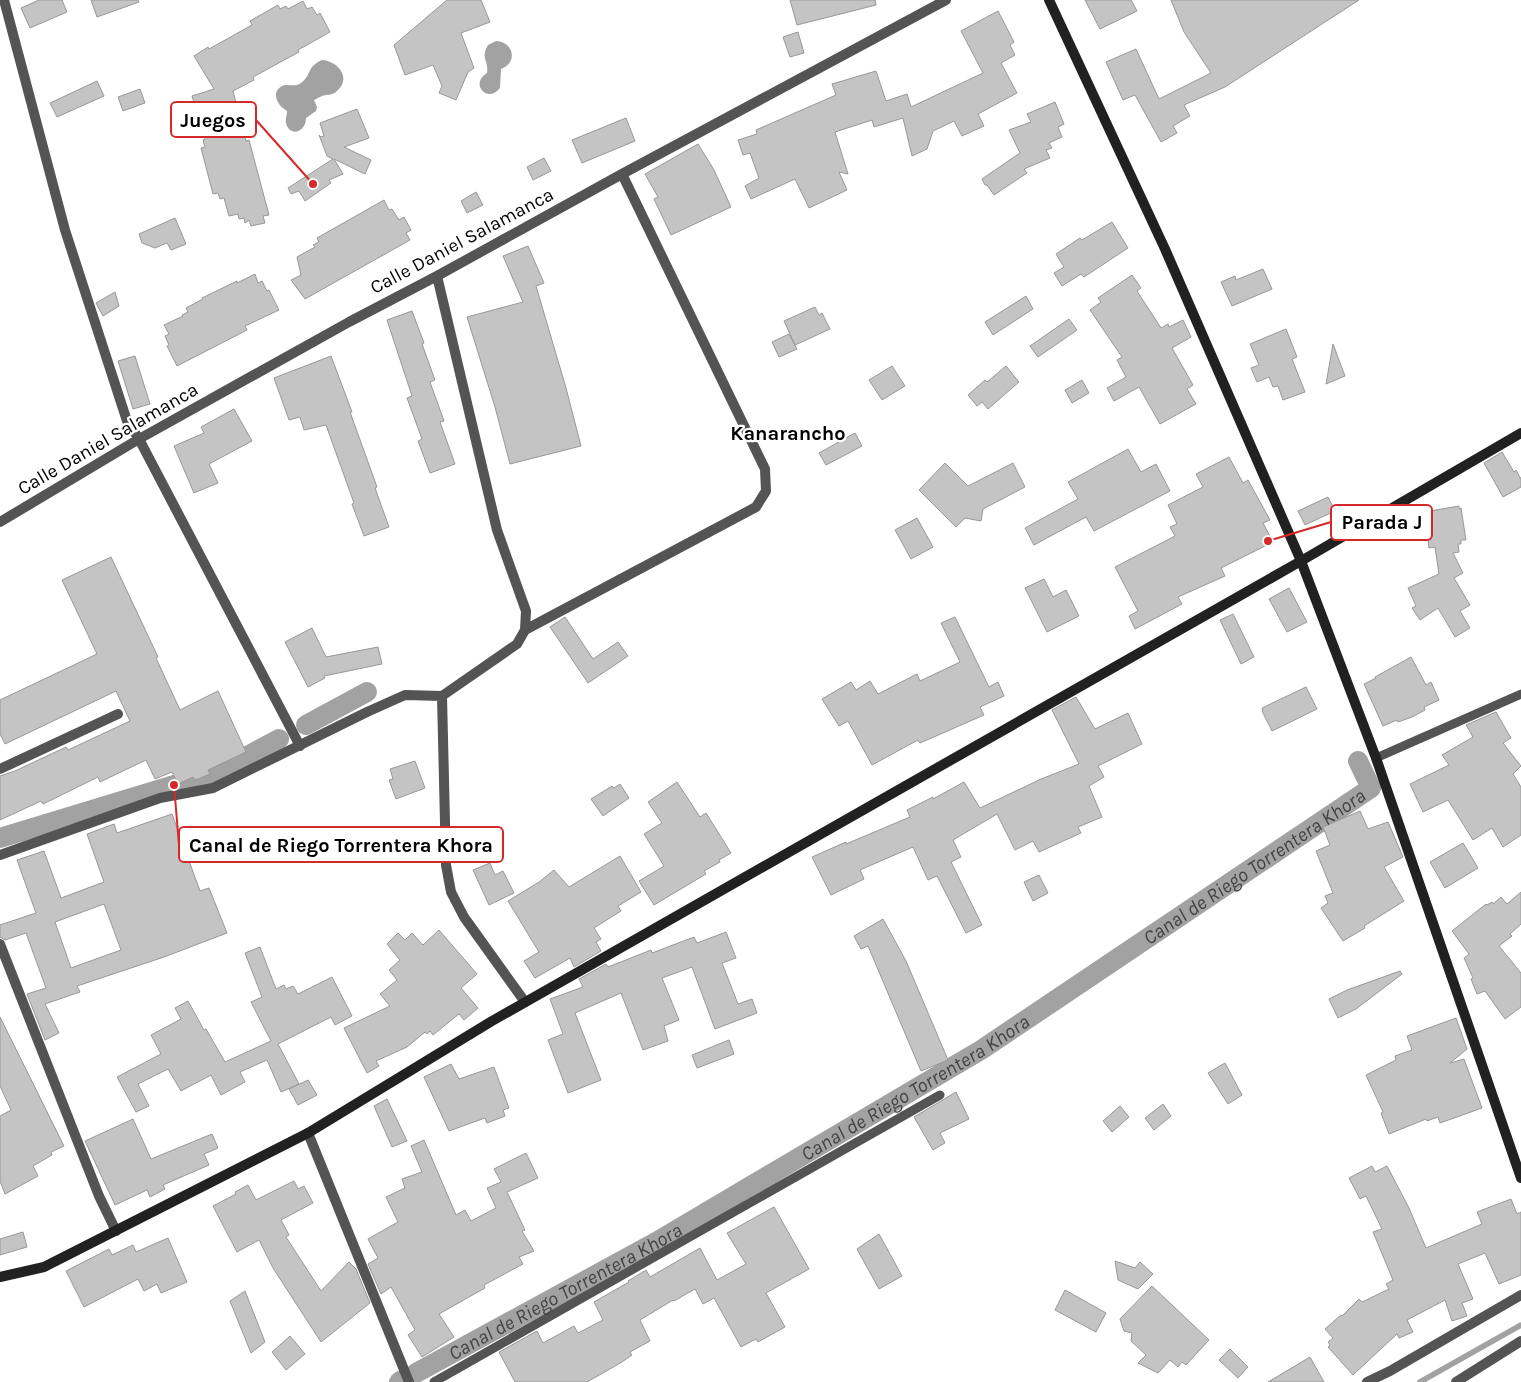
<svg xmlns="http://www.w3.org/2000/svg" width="1521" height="1382" font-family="Karla,sans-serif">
  <rect width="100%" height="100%" fill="#fff"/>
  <path fill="#a2a2a2" d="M496,41C514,42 518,63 501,69L500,88C488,104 469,84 487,73C489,61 480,58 488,45Z
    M322,60C338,61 352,78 337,91C332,96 327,94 322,96C319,97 317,99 314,100L317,107L316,111L306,118C306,133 289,137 286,123C285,119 287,116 287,111C278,106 270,93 282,86C289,83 294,88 301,83C312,75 306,67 322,60Z"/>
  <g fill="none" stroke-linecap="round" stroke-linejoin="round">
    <path stroke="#a2a2a2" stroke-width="5.5" d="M1420,1382L1521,1325"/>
    <g stroke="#a2a2a2" stroke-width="20">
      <path d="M306,725L367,692"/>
      <path d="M0,838L174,785L208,777L279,739"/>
      <path id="s1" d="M416,1373L656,1242L981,1050L1371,788L1358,761"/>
      <path d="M399,1382L402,1380"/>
    </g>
  </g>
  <path fill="#c4c4c4" stroke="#989898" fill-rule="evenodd" d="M39,0H62L67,12L30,28L21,8Z
    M91,0H138L139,2L97,17Z
    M447,0H481L490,22L461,33L474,68L468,72L456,100L439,93L442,86L433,65L405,75L394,45Z
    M790,0H875L876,5L797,25Z
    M1085,0H1131L1137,11L1100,29Z
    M1171,0H1359L1225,87L1184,105L1190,116L1173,126L1177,133L1161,142L1135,95L1123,100L1106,62L1136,49L1159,99L1211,73L1184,32Z
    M303,1L307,9L312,7L317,15L320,13L330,32L298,50L299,52L253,77L254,80L233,91L246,141L249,140L269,215L263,216L265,223L251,226L249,220L245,223L244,218L239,219L238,214L229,216L224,198L220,199L218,193L213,194L201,148L205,147L203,140L205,139L192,96L214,89L194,56L208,47L209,49L252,25L250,21L278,5L280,9L286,6L288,9Z
    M998,11L1014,42L1010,45L1015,55L1001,63L1017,93L978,114L984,126L962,136L954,121L933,131L927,149L912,156L903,118L874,127L872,120L835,132L848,174L839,172L847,190L809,208L795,179L751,199L745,186L759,178L750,153L743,155L738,140L757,134L756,130L836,95L832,84L876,71L886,101L907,94L911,107L983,73L961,31Z
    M798,32L804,53L790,57L783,37Z
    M97,81L104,96L57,117L50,103Z
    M140,89L145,103L123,111L118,97Z
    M1055,102L1064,124L1058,127L1062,137L1049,143L1052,148L1046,150L1050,158L1024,169L1027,173L994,195L987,185H985L982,179L1020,153L1009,130L1031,122L1027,114Z
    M357,109L369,138L344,147L371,160L365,174L334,159L343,174L329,180L331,183L305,201L299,191L291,194L288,188L333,159L327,156L319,135L321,137L324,136L320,123Z
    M626,118L635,141L582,163L572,140Z
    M698,144L714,170L731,207L671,235L654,199L658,197L645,174Z
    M544,158L551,171L533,180L527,167Z
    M476,192L483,205L467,213L461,201Z
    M384,200L389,210L392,209L399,220L404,217L411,230L406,233L410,240L305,299L291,280L301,275L297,257L315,247L313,245L319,242L317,238Z
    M175,218L186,244L171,250L167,243L155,248L142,243L139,234Z
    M1112,222L1128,248L1084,277L1081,274L1062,286L1054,273L1064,267L1056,254L1080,238L1082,240Z
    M528,246L544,283L536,286L566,388L581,446L510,464L495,407L467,317L523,302L503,256Z
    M1263,269L1272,289L1232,306L1221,282L1235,276L1236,280Z
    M255,274L258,283L262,281L267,291L269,290L279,310L245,326L247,330L177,366L167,346L169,345L165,336L169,334L164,325L183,316L182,315L188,312L186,308L203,299L202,298L237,281V283Z
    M1132,275L1141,288L1137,291L1161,328L1168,324L1169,327L1183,320L1191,337L1172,348L1193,385L1187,389L1196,404L1160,424L1139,387L1114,401L1107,388L1126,377L1117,360L1122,357L1090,310L1101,302L1098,298Z
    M115,292L119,306L103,316L96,303Z
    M1026,296L1033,309L993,335L985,322Z
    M815,307L819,315L822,313L830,329L795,345L784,321Z
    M412,311L424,343L422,344L435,380L430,382L444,421L440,422L455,464L430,473L418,441L422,439L407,398L412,396L387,320Z
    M1069,319L1077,330L1038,357L1030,346Z
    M1286,329L1297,357L1292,359L1305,392L1283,400L1278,386L1273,387L1269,377L1257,382L1251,368L1259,365L1250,344Z
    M789,334L797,349L779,357L772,342Z
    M1333,344L1345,376L1326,384Z
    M135,356L150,404L133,409L118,361Z
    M331,356L352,412H350L377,487L375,488L389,527L364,536L352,504L354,503L326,425L304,430L300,417L289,420L274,378Z
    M892,366L905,386L882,400L869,380Z
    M1006,366L1019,382L988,409L982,402L977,406L968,395L985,380L987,382Z
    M1082,380L1089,393L1072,403L1065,390Z
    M234,409L252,441L209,464L218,483L194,493L174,446L204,433L201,427Z
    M855,433L862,446L826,465L819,453Z
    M1128,449L1141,472L1156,464L1170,491L1094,531L1086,517L1034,545L1025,528L1078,499L1068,482Z
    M1502,452L1514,472L1516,470L1521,479V487L1503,497L1484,463Z
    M1229,457L1243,483L1248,480L1270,520L1263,523L1273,542L1221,568L1225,576L1178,597L1182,604L1135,629L1129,616L1138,611L1115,567L1175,536L1170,527L1177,524L1168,505L1203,487L1196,474Z
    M945,463L968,486L1013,463L1025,487L983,509L981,521L965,518L956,527L919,490Z
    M1328,497L1335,511L1305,525L1298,511Z
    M1459,506V509L1461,508L1466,540H1461V544H1458L1459,552L1453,553L1463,573L1454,578L1470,605L1460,611L1470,628L1455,637L1438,608L1420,620L1412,608L1416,606L1408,588L1439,574L1435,547L1429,548L1424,512Z
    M917,518L933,547L911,559L895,530Z
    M111,557L158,657L156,658L180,710L218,691L246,752L208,770L210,774L195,780L193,777L178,784L172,772L155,779L146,760L100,782L98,777L43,804L41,801L0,820V776L15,771L66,747L68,750L130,721L116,691L5,744L0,734V700L97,654L62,580Z
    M1044,579L1053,597L1066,590L1079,616L1047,632L1025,588Z
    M1289,588L1307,622L1287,632L1269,599Z
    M1233,614L1254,657L1241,664L1220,620Z
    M565,617L593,659L618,642L628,656L588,683L550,627Z
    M955,617L989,687L998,682L1004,696L980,707L984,715L920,743L918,740L872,765L848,721L839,726L822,699L851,682L856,690L870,681L878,694L917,674L920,681L960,662L941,623Z
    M312,628L326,657L378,647L382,664L324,676L325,678L308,687L285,642Z
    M1411,657L1426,685L1431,682L1439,700L1424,707L1425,710L1412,717L1398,722L1397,720L1383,726L1364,684L1376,678L1375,677Z
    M1306,687L1317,709L1272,731L1262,711H1263L1262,708Z
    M1076,697L1095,729L1128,713L1142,744L1098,766L1104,777L1089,786L1102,817L1078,827L1081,833L1039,852L1033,841L1015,850L997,814L953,840L961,857L951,862L982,925L966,933L937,876L928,880L913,847L860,870L864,879L831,895L812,857L846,842V844L910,817L907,810L933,797V799L964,782L980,808L1041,779L1079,764L1052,710Z
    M1496,712L1511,738L1503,743L1521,766L1513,774L1521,787V835L1503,847L1492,828L1473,840L1448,800L1423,812L1410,784L1449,765L1442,755L1473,737L1466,725Z
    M415,761L425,788L396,799L389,780L393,779L390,769Z
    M677,782L700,817L706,813L731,853L719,860L720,862L704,871L706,874L654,905L639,881L664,866L644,834L662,823L648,802Z
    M620,784L629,798L603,816L591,799L612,786L614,788Z
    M1360,811L1368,829L1388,822L1403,857L1384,867L1404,901L1364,926L1365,928L1343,941L1321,908L1328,903L1325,896L1333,893L1316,851L1330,845L1323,827Z
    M172,814L200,891L209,888L227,933L164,957L77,986L80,992L45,1004L59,1033L45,1040L27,994L46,988L26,933L5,940L0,937V925L36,913L17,860L44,851L61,898L104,882L87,834L114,824L117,833ZM104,904L121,950L71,968L55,922Z
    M1463,843L1478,868L1445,888L1430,862Z
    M620,856L641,892L618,906L621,911L594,928L601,939L596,942L601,951L574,967L570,958L535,978L524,961L539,952L508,901L539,882L554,870L569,887Z
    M490,863L495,875L503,871L514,893L489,905L473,870Z
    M1039,875L1048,893L1033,901L1024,882Z
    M1521,892V924L1510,934L1512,936L1499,946L1521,973V1007L1505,1019L1485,991L1477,994L1471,979L1473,978L1464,958L1469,954L1452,931L1486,904L1487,905L1492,902L1493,904L1501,897L1507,904Z
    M883,919L906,961L948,1060L921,1071L868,946L861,949L854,936Z
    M439,930L477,974L461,988L478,1008L464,1020L459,1014L433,1035L430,1031L427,1034L425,1032L407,1047L376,1061L379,1066L367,1073L344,1028L390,1006L380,994L397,980L389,970L400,960L387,944L398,933L405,940L412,933L423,945Z
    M726,932L736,958L722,963L738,1004L752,999L757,1013L715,1029L692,967L662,978L679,1020L664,1026L668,1041L643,1050L621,993L575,1013L601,1080L568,1093L548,1040L563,1034L550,999L583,987L579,979L606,964L608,967L651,950L652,953L694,937L697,943Z
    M260,947L276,989L284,985L286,989L293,986L298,994L332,977L352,1016L335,1025L331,1017L278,1044L299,1084L281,1092L267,1060L240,1072L245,1082L221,1095L211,1075L181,1091L168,1069L138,1084L149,1106L136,1112L117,1077L161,1054L151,1035L181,1019L175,1008L188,1001L204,1030L206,1029L225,1062L271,1041L251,1002L262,997L245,953Z
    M1400,971L1402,974L1356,1009L1338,1018L1329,999L1347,990Z
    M0,1017L64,1146L51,1152L52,1155L33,1166L38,1176L5,1194L0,1181V1116L11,1110L0,1086Z
    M1456,1018L1467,1049L1450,1063L1464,1059L1482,1108L1440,1123L1438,1117L1427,1121L1426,1119L1389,1134L1381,1113L1383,1112L1366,1075L1396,1060L1395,1056L1412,1050L1407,1036Z
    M729,1040L734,1054L697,1068L692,1055Z
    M1225,1063L1242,1095L1228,1104L1208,1073Z
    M451,1064L459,1079L494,1067L509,1108L503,1110L505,1116L487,1123L485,1118L449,1131L424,1077Z
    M308,1080L317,1095L298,1105L289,1089Z
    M956,1092L969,1119L940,1133L945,1143L933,1150L914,1117Z
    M387,1099L407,1141L392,1147L374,1106Z
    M1163,1104L1171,1116L1154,1130L1145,1118Z
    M1120,1106L1129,1117L1112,1132L1103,1121Z
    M133,1119L151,1159L212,1134L218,1148L204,1154L209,1165L163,1185L165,1189L150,1197L147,1190L115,1205L85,1141Z
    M424,1140L456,1215L465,1210L471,1221L496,1208L487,1188L501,1182L494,1169L526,1153L538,1178L507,1192L525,1230L522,1231L534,1251L519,1257L523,1264L484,1285L485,1288L439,1314L454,1337L422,1357L408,1335L415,1330L391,1287L381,1294L368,1264L378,1258L368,1239L398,1222L386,1197L405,1188L402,1179L422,1172L411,1146Z
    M1372,1166L1375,1172L1387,1166L1409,1208L1426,1248L1482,1224L1477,1212L1511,1199L1517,1214L1521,1212V1275L1499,1284L1485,1253L1458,1264L1473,1299L1462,1303L1467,1316L1452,1321L1445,1300L1407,1320L1413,1332L1399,1338L1397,1334L1353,1375L1328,1347L1330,1345L1328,1342L1333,1338L1325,1329L1341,1315L1342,1316L1359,1299L1362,1302L1389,1289L1386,1284L1393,1280L1373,1232L1382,1229L1366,1196L1360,1199L1349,1178Z
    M294,1181L298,1189L304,1186L313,1203L281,1220L289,1235L286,1237L321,1291L349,1262L356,1269L370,1303L321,1342L273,1268L259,1240L237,1252L213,1206L236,1194L235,1192L248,1185L256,1200Z
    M774,1207L809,1269L766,1293L785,1327L758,1342L756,1339L741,1347L714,1298L703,1304L695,1289L674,1301L673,1300L640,1320L650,1341L630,1352L632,1355L622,1362L587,1382H515L499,1352L537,1331L543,1343L574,1326L578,1333L603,1320L594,1302L629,1282L628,1281L646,1270L650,1277L700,1248L717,1280L746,1264L727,1233Z
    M23,1232L27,1247L0,1255V1239Z
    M879,1234L902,1276L879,1289L857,1249Z
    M168,1238L187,1282L161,1293L157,1284L144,1291L138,1279L84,1307L66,1271L109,1249L112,1255L133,1245L136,1252Z
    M1115,1261L1135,1268L1140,1262L1153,1274L1138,1289L1118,1280Z
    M1152,1286L1209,1340L1186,1365L1182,1362L1178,1367L1170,1360L1158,1373L1138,1363L1146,1355L1131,1341L1132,1333L1124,1331L1120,1319Z
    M1065,1290L1106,1313L1096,1332L1055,1310Z
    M245,1291L265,1342L251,1353L230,1301Z
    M290,1336L305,1354L286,1370L272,1352Z
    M1230,1349L1248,1367L1238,1378L1219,1360Z
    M1310,1357L1324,1382H1268Z"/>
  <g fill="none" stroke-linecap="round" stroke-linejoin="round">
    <path stroke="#545454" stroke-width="9" d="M1376,758L1521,694
      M434,1382L940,1095"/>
    <path stroke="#545454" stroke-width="10" d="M4,0L65,230L127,421L139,439L300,746
      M0,522L139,439L349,322L437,276L622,174L946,0
      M525,630L756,507L766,491L765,469L622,174
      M442,696L446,865L451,892L464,917L525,1002
      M0,769L118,714
      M0,855L160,798L213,788L367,712L405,695L442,696L517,644L525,630L526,611L497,530L437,276
      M0,944L99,1196L116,1231
      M308,1133L409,1382
      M1367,1382L1390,1371L1521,1295
      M1456,1382L1521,1341"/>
    <path stroke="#212121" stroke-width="10" d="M1049,0L1165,249L1301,561L1376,758L1521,1178
      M0,1277L44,1267L308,1133L492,1021L1301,561L1521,433"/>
  </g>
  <g text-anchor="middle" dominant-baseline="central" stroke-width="4.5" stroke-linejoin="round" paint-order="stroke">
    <g font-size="19" fill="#000" stroke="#fff">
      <text transform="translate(462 241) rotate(-28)">Calle Daniel Salamanca</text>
      <text transform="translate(108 439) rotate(-30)">Calle Daniel Salamanca</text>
    </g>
    <g font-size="20" font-weight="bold" fill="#000" stroke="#fff">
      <text x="788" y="433">Kanarancho</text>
    </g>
    <g font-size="20" font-style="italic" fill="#434343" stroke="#fff">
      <text stroke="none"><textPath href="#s1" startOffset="980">Canal de Riego Torrentera Khora</textPath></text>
      <text stroke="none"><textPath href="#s1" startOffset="575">Canal de Riego Torrentera Khora</textPath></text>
      <text stroke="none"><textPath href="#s1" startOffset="170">Canal de Riego Torrentera Khora</textPath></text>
    </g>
  </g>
  <path fill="none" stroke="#d62828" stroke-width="2" d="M313 184L256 120M1268 541L1331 522M174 785L179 845"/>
  <g fill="#d62828" stroke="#fff" stroke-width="2">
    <circle cx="313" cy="184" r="5"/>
    <circle cx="1268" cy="541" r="5"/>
    <circle cx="174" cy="785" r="5"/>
  </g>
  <g fill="#fff" stroke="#d62828" stroke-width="2">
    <rect x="171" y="102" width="85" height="35" rx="5"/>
    <rect x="1331" y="505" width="101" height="35" rx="5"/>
    <rect x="179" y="827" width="324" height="35" rx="5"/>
  </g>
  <g font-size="20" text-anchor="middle" font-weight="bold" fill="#000">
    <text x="213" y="127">Juegos</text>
    <text x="1382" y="529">Parada J</text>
    <text x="341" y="852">Canal de Riego Torrentera Khora</text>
  </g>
</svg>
